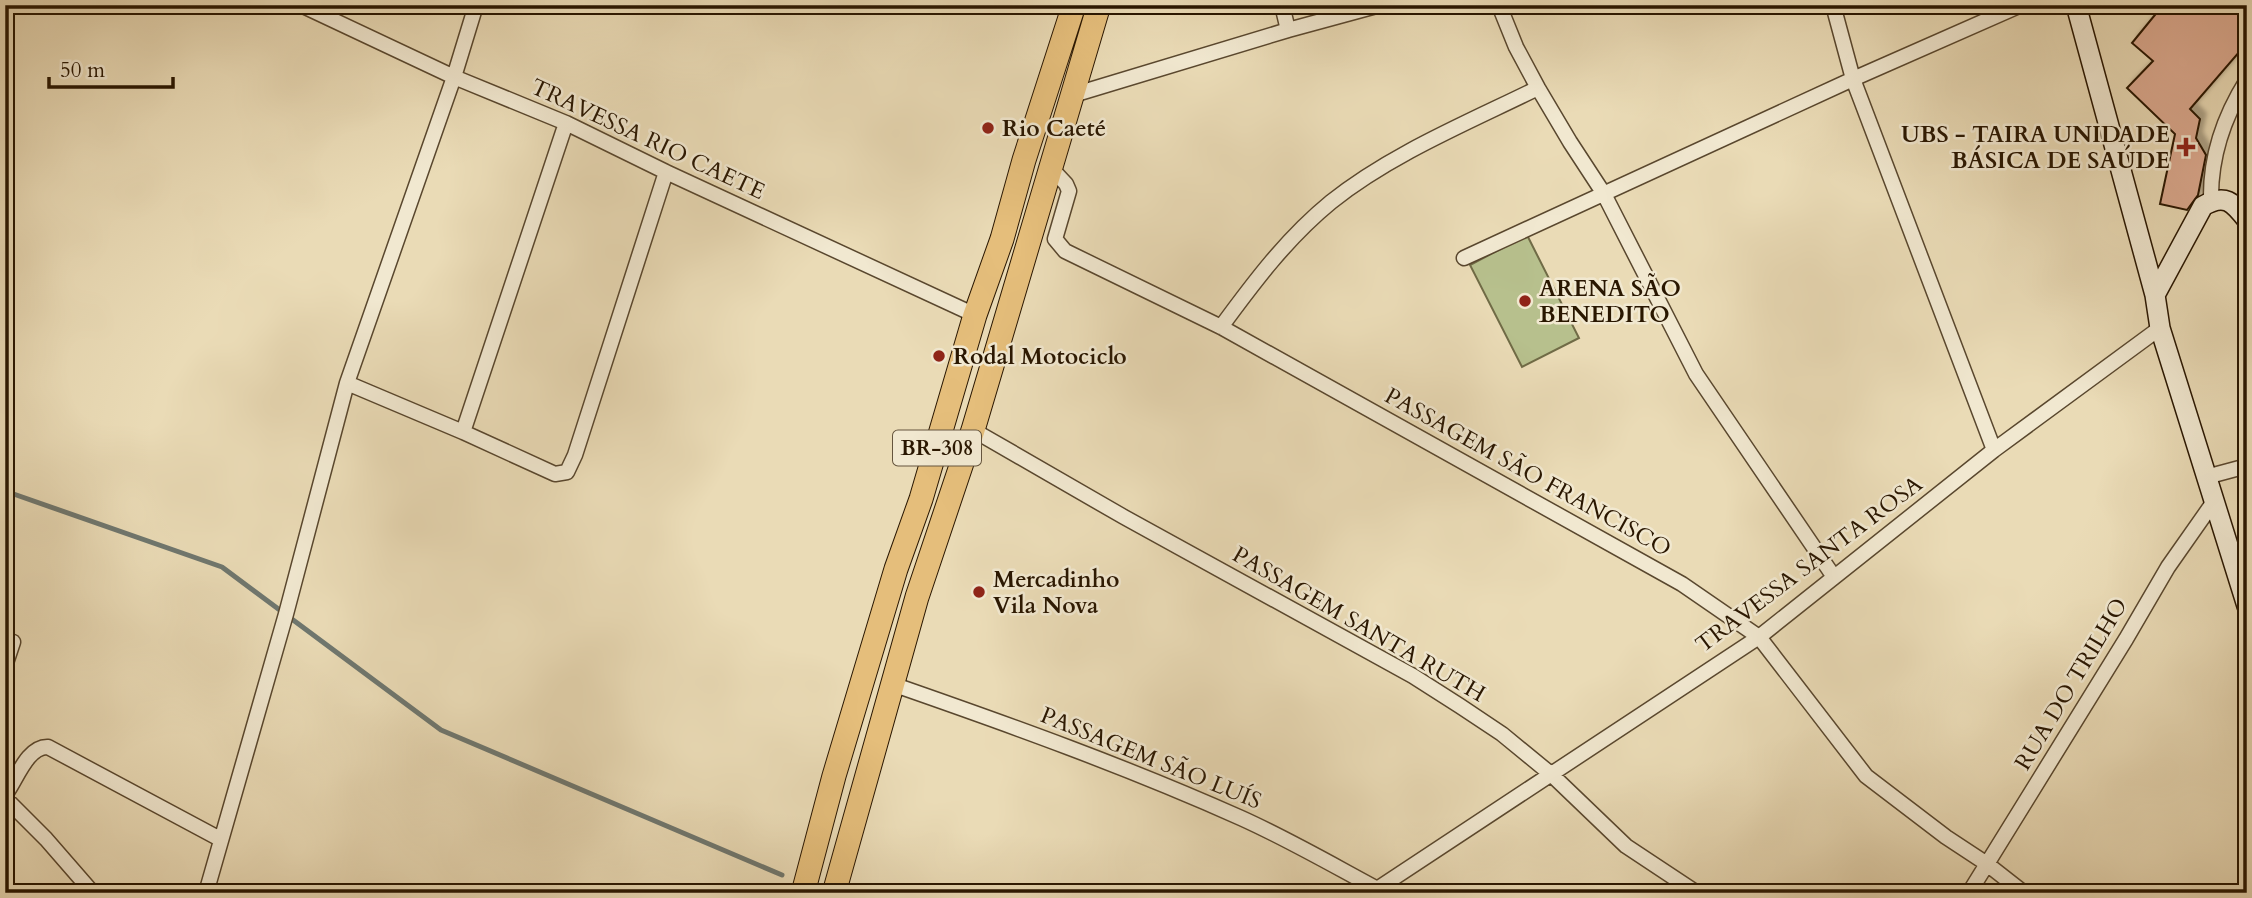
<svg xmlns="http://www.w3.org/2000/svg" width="2252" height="898" font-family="Cardo,serif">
  <defs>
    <filter id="shadow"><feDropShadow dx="6" dy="-6" stdDeviation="2" flood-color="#0004"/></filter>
  </defs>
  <rect width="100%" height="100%" fill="#eadbb6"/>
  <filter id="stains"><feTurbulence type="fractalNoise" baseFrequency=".00286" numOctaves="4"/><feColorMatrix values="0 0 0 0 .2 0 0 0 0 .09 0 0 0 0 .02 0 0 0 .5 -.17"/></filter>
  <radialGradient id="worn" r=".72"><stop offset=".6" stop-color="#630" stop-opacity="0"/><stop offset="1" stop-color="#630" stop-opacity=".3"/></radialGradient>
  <path fill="#b7c08d" stroke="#706b46" stroke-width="2" d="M1527,235L1579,338L1522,367L1470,265Z"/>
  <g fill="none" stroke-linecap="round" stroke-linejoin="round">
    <path stroke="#6f776f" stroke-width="5" d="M5,491L222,567L441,730L782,875"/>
  </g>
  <path fill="#dcaa90" stroke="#291600" stroke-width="2" filter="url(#shadow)" d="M2163,5H2247V43L2190,109L2200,119L2196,138L2206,155L2198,195L2187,210L2160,204L2175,134L2127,88L2153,61L2132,43Z"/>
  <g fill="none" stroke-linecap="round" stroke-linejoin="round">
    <g stroke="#59472e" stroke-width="17">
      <path id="street" d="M301,5L454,77L566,123L666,172L975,315
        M1282,5L1288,30
        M1499,5L1516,47L1538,88L1570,142L1604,194L1696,374L1834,577
        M1833,5L1853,79L1994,450
        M1073,95L1288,30L1380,5
        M1051,168L1066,184L1069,191L1055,239L1065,251L1221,327L1682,584L1759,637L1866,776L1946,837L1987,864L2024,893
        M2211,201C2210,157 2223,118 2247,80
        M1464,258L1853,79L2021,5
        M1221,327C1254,282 1287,238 1331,202C1391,154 1469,122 1538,88
        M347,383L463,432L555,474L567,472L575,455L666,172
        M973,430L1124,517L1413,676L1460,706L1502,734L1552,775L1626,846L1697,893
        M463,432L566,123
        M2206,477L2247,466
        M5,666L13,642
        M892,684C1010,725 1127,767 1241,818C1290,840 1336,867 1383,892
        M93,893L46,839L6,799L7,792C17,778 28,746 48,747L220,839
        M206,893L286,614L347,383L454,77L476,5
        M1371,893L1759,637L1994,450L2160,328
        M1969,893L2126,639L2168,567L2215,500"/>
    </g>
    <g stroke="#291600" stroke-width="22">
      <path id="secondary" d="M2076,5L2155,295L2160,328L2247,606
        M2155,295L2203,206C2225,193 2233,202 2247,220"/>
    </g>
    <g stroke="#291600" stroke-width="25">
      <path id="primary" d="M803,893L834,776L896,569L921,499L975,315L1002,239L1024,160L1074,5
        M834,893L917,597L973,430L1099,5"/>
    </g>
    <use href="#street" stroke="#f1e8d0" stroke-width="14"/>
    <use href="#secondary" stroke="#f1e8d0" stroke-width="19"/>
    <use href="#primary" stroke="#e5be7b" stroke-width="23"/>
  </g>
  <g fill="#8f2418" stroke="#f1e8d0" stroke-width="2.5">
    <circle cx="988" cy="128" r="7"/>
    <path d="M2182.5 136.5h7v7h7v7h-7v7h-7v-7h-7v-7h7z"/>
    <circle cx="1525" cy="301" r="7"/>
    <circle cx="939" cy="356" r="7"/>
    <circle cx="979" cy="592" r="7"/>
  </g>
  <g text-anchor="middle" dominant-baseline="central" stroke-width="5" stroke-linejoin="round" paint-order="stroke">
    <rect fill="#f1e8d0" stroke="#65553e" stroke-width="2" x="893" y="430.5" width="88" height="35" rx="5"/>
    <g font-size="21" font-weight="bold" fill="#291600">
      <text x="937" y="448">BR-308</text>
    </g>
    <g font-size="23" font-weight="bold" fill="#291600" stroke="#f1e8d0" text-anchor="start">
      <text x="1002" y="128">Rio Caeté</text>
      <text x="2170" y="134" text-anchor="end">UBS - TAIRA UNIDADE<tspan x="2170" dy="26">BÁSICA DE SAÚDE</tspan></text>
      <text x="1539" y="288">ARENA SÃO<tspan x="1539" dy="26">BENEDITO</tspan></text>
      <text x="953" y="356">Rodal Motociclo</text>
      <text x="993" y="579">Mercadinho<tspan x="993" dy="26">Vila Nova</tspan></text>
    </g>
    <g font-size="23" fill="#291600" stroke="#f1e8d0">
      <text transform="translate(648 139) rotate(25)">TRAVESSA RIO CAETE</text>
      <text transform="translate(1528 472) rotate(29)">PASSAGEM SÃO FRANCISCO</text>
      <text transform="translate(1809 564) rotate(-37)">TRAVESSA SANTA ROSA</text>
      <text transform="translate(1359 624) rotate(30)">PASSAGEM SANTA RUTH</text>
      <text transform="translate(2071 684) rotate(-59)">RUA DO TRILHO</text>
      <text transform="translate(1151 758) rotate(22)">PASSAGEM SÃO LUÍS</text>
    </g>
  </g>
  <rect width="2252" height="898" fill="none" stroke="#eadbb6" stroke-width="28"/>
  <rect x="7" y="7" width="2238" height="884" fill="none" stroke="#291600" stroke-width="3.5"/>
  <rect x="14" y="14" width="2224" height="870" fill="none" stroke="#291600" stroke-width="2"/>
  <path d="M49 77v10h124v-10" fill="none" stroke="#291600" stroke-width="3.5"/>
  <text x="60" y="77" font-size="21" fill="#291600" stroke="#f1e8d0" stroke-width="5" paint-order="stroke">50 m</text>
  <rect width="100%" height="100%" filter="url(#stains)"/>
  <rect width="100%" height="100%" fill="url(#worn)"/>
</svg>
